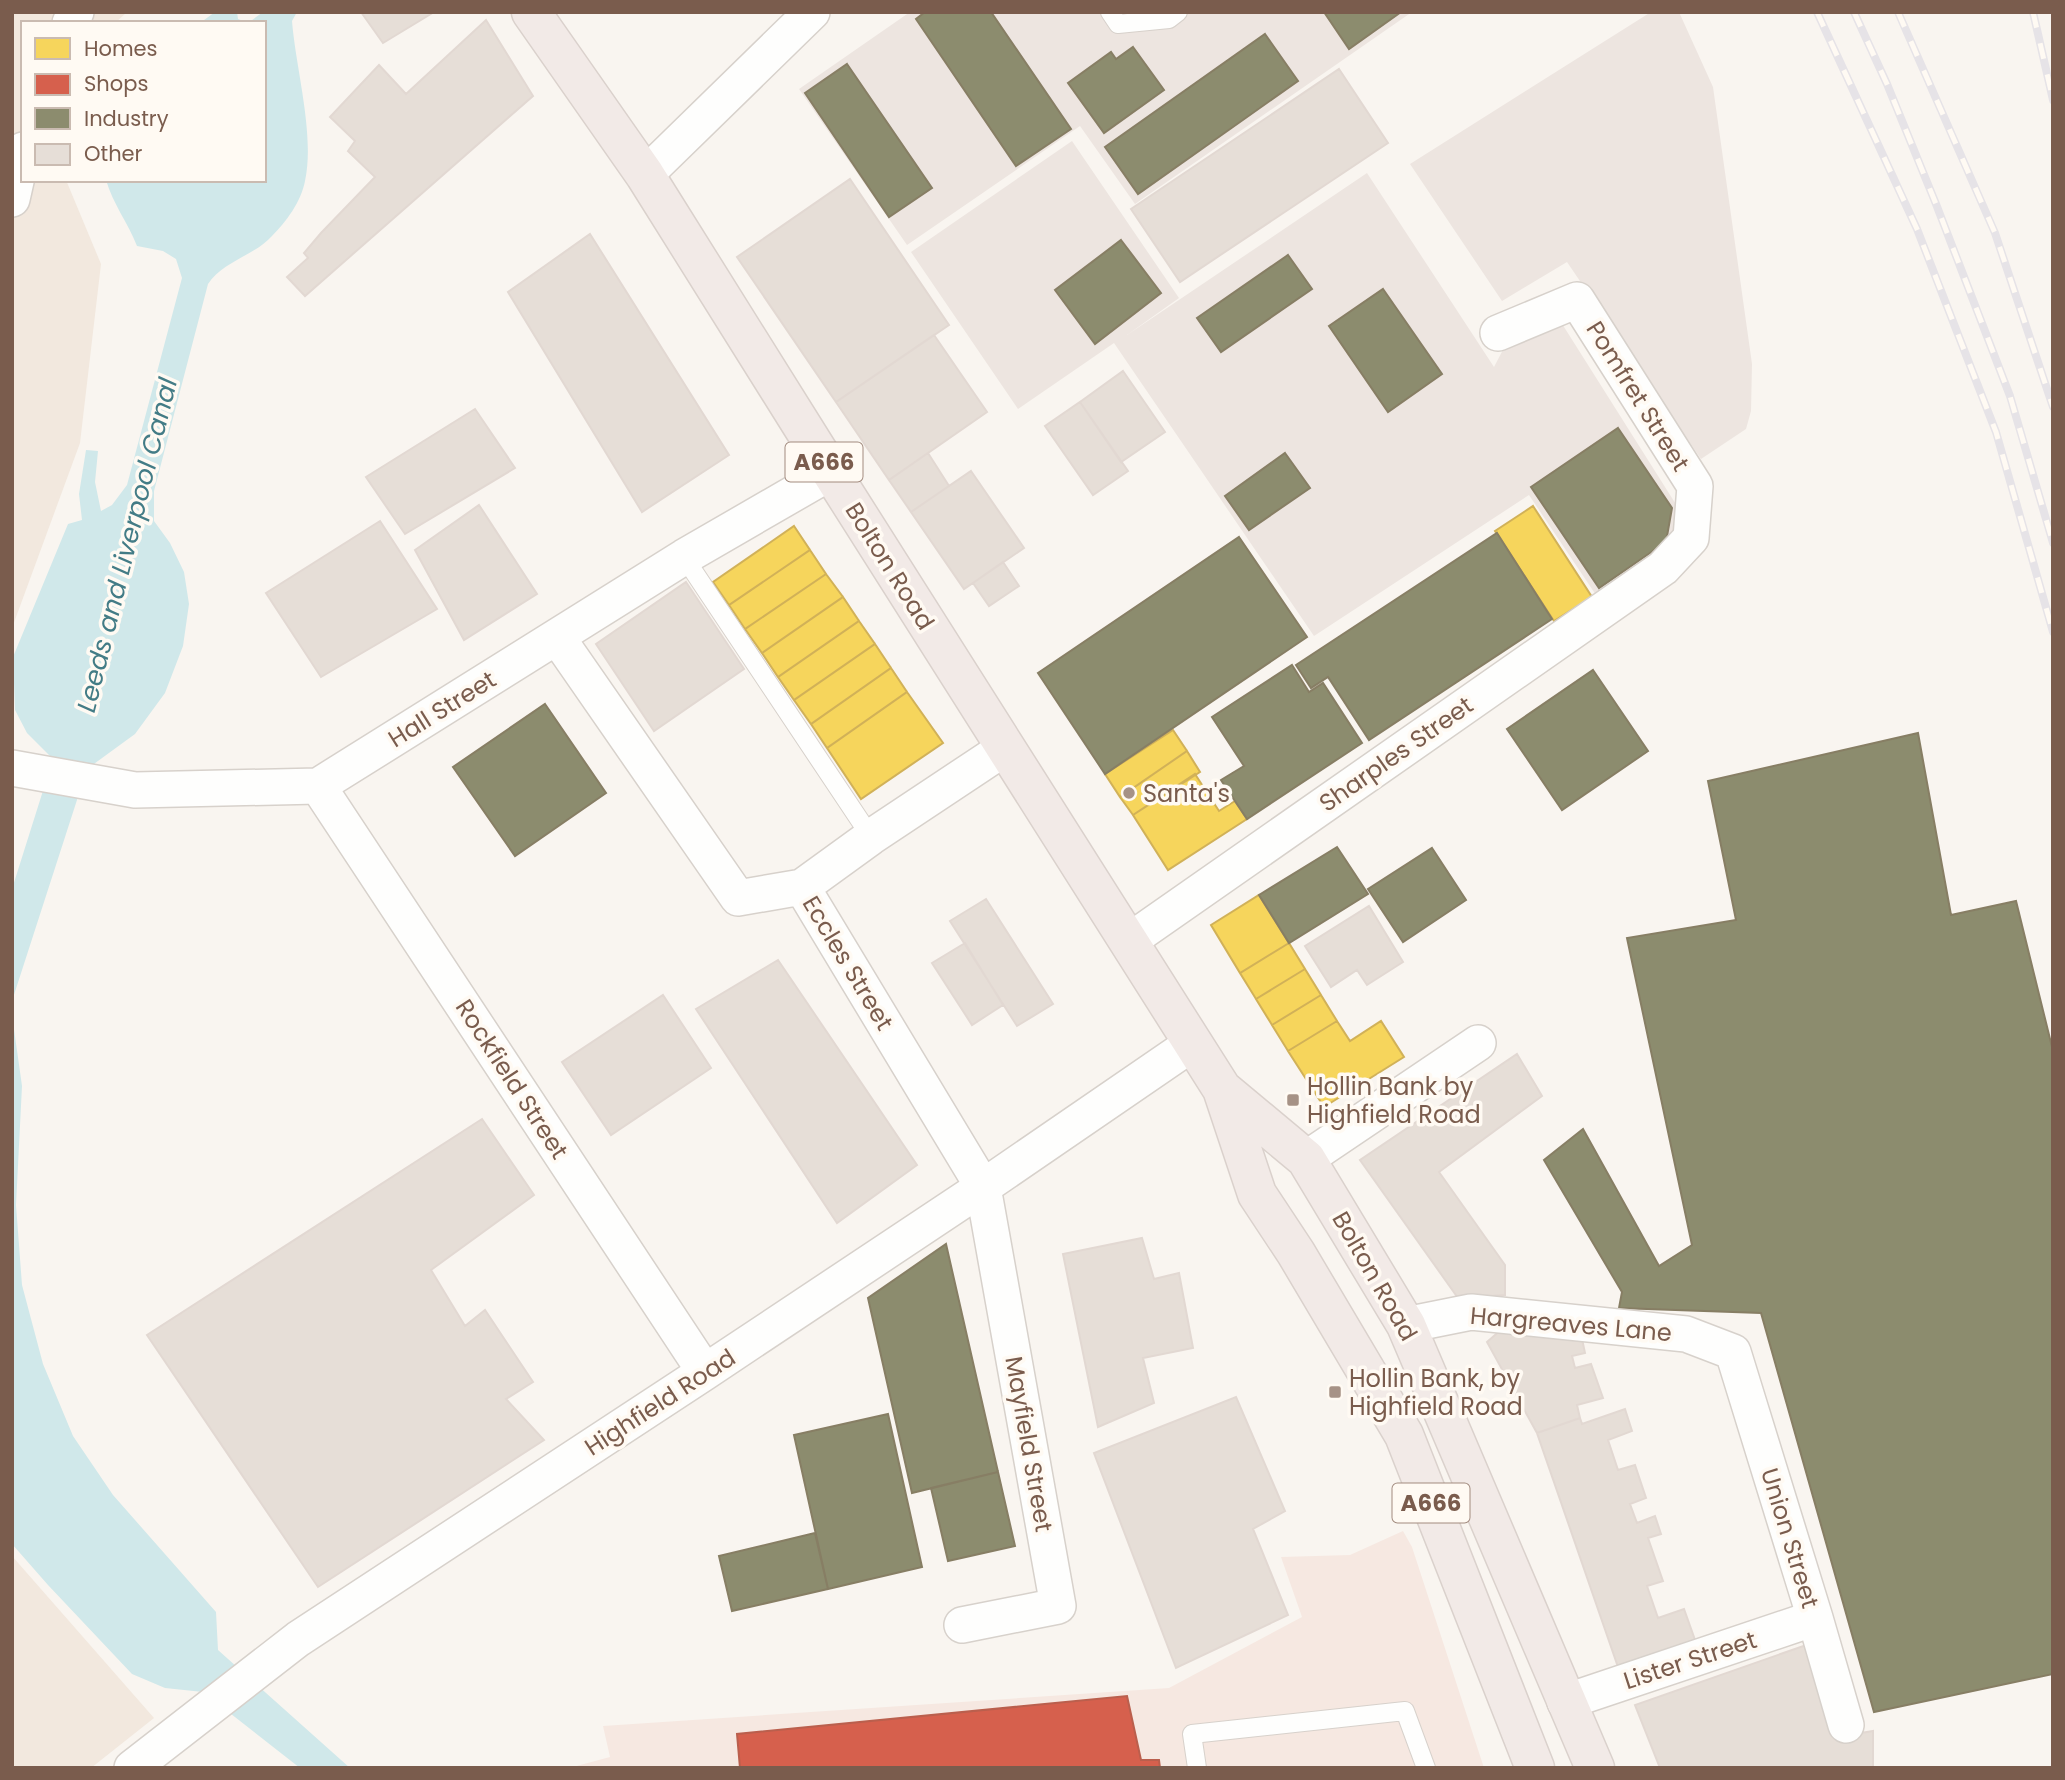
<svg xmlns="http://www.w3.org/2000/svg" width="2065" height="1780" font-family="Poppins,sans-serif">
  <rect width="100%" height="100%" fill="#f9f5f0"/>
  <path fill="#f2e8de" d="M12,12H127L115,23H23V180H66L101,264L80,443L12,628Z
    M12,1556L154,1718L91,1768H12Z"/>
  <path fill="#f6e8e1" d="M1403,1531L1412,1547L1484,1768H569L610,1757L603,1726L1169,1688L1302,1617L1281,1557L1350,1555Z"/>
  <path fill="#ede5e0" d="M910,12H1412L1135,204L1080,126L907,245L799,89Z
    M1651,12H1679L1713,87L1752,364L1751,411L1746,429L1701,459L1567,262L1502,301L1410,164Z
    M1072,141L1179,298L1127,335L1367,173L1494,367L1505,346L1559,319L1677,506L1672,545L1596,595L1529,495L1314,636L1114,343L1018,409L911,252Z"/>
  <path fill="#d0e8ea" d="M215,12H237L238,19L248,23L263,12H297L292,21C296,70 315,135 305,181C301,202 286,222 272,236C254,256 223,261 208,284L154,491V521L170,543L184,572L189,604L183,646L165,693L135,734L87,769L12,1001V889L53,759L27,733L15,710L13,657L68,524L82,520L79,494L86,450L98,451L95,482L101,511L112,505L127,485L182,278L176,259L163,251L137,246C128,223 113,204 106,180H264V23H200Z
    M12,1015L22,1086L16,1205L22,1285L43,1364L73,1436L113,1495L216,1612L218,1650L350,1768H300L203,1692L165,1688L132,1674L48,1585L12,1544Z"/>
  <path fill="#f6d55c" stroke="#d1b158" stroke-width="2" d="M1533,506L1592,597L1554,621L1495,531Z
    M794,526L810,550L729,605L713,582Z
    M810,550L826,574L745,629L729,605Z
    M826,574L843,597L762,653L745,629Z
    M843,597L859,621L778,677L762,653Z
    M859,621L875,644L794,700L778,677Z
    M875,644L891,668L811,724L794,700Z
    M891,668L907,692L827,748L811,724Z
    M907,692L943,743L861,799L827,748Z
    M1173,730L1187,751L1120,797L1105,774Z
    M1187,751L1200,772L1133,815L1120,797Z
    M1195,774L1219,811L1235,801L1247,819L1168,870L1133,815Z
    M1259,895L1289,943L1240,973L1211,925Z
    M1289,943L1305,969L1256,999L1240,973Z
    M1305,969L1321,995L1272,1025L1256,999Z
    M1321,995L1337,1021L1288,1051L1272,1025Z
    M1337,1021L1350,1041L1381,1021L1404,1057L1324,1107L1288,1051Z"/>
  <path fill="#d6604d" stroke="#ba5f4d" stroke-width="2" d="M1127,1696L1141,1760H1159L1160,1768H740L737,1734Z"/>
  <path fill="#8c8c6e" stroke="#877e64" stroke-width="2" d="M925,12H991L1071,129L1016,166L916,19Z
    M1324,12H1401L1349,49Z
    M1265,34L1298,81L1138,194L1105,147Z
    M1133,47L1164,90L1104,133L1068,83L1111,52L1116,59Z
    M847,64L932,188L889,217L805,93Z
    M1121,240L1161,293L1095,344L1055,290Z
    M1288,255L1312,289L1221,352L1197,318Z
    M1383,289L1442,374L1388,412L1329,326Z
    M1618,428L1672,508L1666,542L1599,588L1531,487Z
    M1285,453L1310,488L1249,530L1225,496Z
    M1497,533L1552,619L1369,740L1328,677L1311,688L1296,665Z
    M1239,537L1307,637L1105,774L1038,673Z
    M1292,665L1309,692L1323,683L1362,743L1247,819L1221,780L1244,766L1212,717Z
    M1593,670L1648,751L1562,810L1507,729Z
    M545,704L606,793L515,856L453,767Z
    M1918,733L1951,915L2016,901L2053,1051V1674L1874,1712L1761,1313L1619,1308L1622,1292L1544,1160L1583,1129L1659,1266L1692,1245L1627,938L1736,920L1708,781Z
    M1337,847L1368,894L1289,943L1259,895Z
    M1432,848L1466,900L1403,942L1368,889Z
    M946,1244L998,1472L912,1493L868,1298Z
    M888,1414L922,1567L828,1589L794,1435Z
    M998,1472L1015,1546L948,1561L931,1488Z
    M815,1533L828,1589L732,1611L719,1556Z"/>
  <path fill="#e6ded7" stroke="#e2d8d2" stroke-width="2" d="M361,12H434L383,43Z
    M486,20L533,96L305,296L287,277L308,258L304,253L321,233L375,177L348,151L355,141L330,117L379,65L406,94Z
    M1339,69L1388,143L1180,282L1131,209Z
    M850,179L949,325L836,402L737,257Z
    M590,234L729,455L642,512L508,292Z
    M934,335L987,412L889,480L836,402Z
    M1123,371L1165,432L1121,462L1080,402Z
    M1080,402L1128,471L1093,495L1045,426Z
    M475,409L515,468L405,534L366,477Z
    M928,453L949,486L911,512L889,480Z
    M971,471L1024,548L964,589L911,512Z
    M479,505L537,594L464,640L415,550Z
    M380,521L437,609L321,677L266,593Z
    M1003,562L1019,586L989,606L973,583Z
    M686,582L744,669L654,731L596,644Z
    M986,899L1053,1004L1017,1026L950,921Z
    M1369,906L1403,962L1367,985L1357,970L1331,987L1305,946Z
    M965,943L1003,1005L972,1025L932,963Z
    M778,960L917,1165L837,1223L696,1009Z
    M663,995L711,1068L611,1135L562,1062Z
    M1517,1054L1542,1096L1439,1172L1505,1265V1295L1458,1298L1360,1160Z
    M482,1119L534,1195L431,1270L465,1326L485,1310L533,1382L506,1399L544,1440L318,1587L147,1335Z
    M1142,1238L1154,1279L1179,1273L1193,1348L1143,1358L1154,1403L1098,1427L1063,1254Z
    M1503,1328L1582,1339L1585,1353L1572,1356L1575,1368L1591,1364L1603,1398L1577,1405L1580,1418L1537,1433L1487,1342Z
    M1236,1397L1285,1511L1253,1529L1288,1615L1176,1668L1094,1453Z
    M1625,1409L1632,1431L1608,1440L1618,1470L1635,1465L1646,1498L1630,1504L1637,1523L1655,1516L1661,1534L1648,1538L1663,1581L1647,1586L1658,1618L1684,1609L1695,1640L1618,1667L1537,1433L1580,1418L1582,1424Z
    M1812,1643L1843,1736L1873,1731V1768H1660L1635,1705Z"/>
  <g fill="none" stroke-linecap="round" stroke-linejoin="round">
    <g stroke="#d7d1cb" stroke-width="20">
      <path id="lane" d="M1110,12L1118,24L1169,19L1178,12
        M684,557L871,837
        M1197,1768L1192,1734L1405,1711L1426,1768"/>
    </g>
    <g stroke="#d7d1cb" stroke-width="38">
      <path id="street" d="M70,23L76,12
        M645,175L812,12
        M12,199L23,150
        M557,637L738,898L802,887L983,1187L1058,1606L962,1625
        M12,768L135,790L318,786L684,557L831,472
        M318,786L705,1372
        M802,887L871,837L1005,748
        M1129,941L1663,568L1691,538L1695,486L1577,300L1498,333
        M1306,1159L1478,1043
        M1406,1325L1471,1312L1686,1334L1733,1352L1815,1618L1846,1725
        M1565,1702L1815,1618
        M132,1768L298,1639L705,1372L983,1187L1193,1043"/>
    </g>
    <g stroke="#dad1cc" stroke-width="41">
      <path id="highway" d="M531,12L645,175L831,472L1222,1089L1257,1194L1296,1253L1404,1435L1535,1768
        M1222,1089L1306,1159L1406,1325L1595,1768"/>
    </g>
    <use href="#lane" stroke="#fefefd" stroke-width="18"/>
    <use href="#street" stroke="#fefefd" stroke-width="35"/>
    <use href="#highway" stroke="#f2eae7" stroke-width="38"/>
    <g stroke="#e6e3e7" stroke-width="8">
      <path id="rail" d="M1817,12L1917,229L1996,432L2053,632
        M1854,12L1887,84L1936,204L2010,396L2053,543
        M1898,12L1995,233L2053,407
        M2033,12L2053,100"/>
    </g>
    <use href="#rail" stroke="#fffaf3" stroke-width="5" stroke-dasharray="16" stroke-linecap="butt"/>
  </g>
  <g fill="#a69286" stroke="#fffaf3" stroke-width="2.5">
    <circle cx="1129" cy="793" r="7"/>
    <rect x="1286" y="1093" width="14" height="14" rx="3.5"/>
    <rect x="1328" y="1385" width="14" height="14" rx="3.5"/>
  </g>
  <g text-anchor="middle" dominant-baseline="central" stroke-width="7" stroke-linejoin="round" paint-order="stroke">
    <g fill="#fffaf3" stroke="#a28b7f" stroke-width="2">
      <rect x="785.5" y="442.5" width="77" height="39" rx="5"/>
      <rect x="1392.5" y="1483.5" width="77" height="39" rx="5"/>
    </g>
    <g font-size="23" font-weight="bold" fill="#7a5c4d">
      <text x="824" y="462">A666</text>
      <text x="1431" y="1503">A666</text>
    </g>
    <g font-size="24" fill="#7a5c4d" stroke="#fffaf3">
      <text transform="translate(1638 396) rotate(58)">Pomfret Street</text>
      <text transform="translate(890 566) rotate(58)">Bolton Road</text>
      <text transform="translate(442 709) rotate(-32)">Hall Street</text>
      <text transform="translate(1396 754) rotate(-35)">Sharples Street</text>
      <text transform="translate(848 963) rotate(59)">Eccles Street</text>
      <text transform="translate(512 1079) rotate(57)">Rockfield Street</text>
      <text transform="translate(1375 1276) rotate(60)">Bolton Road</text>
      <text transform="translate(1571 1324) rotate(5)">Hargreaves Lane</text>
      <text transform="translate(660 1402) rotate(-33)">Highfield Road</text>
      <text transform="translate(1029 1444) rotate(80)">Mayfield Street</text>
      <text transform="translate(1790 1538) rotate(73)">Union Street</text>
      <text transform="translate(1690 1660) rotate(-18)">Lister Street</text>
    </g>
    <g font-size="24" fill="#7a5c4d" stroke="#fffaf3" text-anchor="start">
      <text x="1143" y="793">Santa's</text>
      <text x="1307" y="1086">Hollin Bank by<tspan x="1307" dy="28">Highfield Road</tspan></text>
      <text x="1349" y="1378">Hollin Bank, by<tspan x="1349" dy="28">Highfield Road</tspan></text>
    </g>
    <g font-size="26" font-style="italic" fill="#437c86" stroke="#fffaf3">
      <text transform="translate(127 545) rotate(-76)">Leeds and Liverpool Canal</text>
    </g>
  </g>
  <rect width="2065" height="1780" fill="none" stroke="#7a5c4d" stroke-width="28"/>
  <rect x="21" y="21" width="245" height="161" fill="#fffaf3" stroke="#cabbb1" stroke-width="2"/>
  <rect x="35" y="38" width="35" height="21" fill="#f6d55c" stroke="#cabbb1" stroke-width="2"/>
  <text x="84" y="56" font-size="21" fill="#7a5c4d">Homes</text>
  <rect x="35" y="74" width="35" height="21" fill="#d6604d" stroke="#cabbb1" stroke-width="2"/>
  <text x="84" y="91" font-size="21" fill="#7a5c4d">Shops</text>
  <rect x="35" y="108" width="35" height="21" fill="#8c8c6e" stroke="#cabbb1" stroke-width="2"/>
  <text x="84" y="126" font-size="21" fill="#7a5c4d">Industry</text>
  <rect x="35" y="144" width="35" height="21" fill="#e6ded7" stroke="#cabbb1" stroke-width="2"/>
  <text x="84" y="161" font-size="21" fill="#7a5c4d">Other</text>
</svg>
